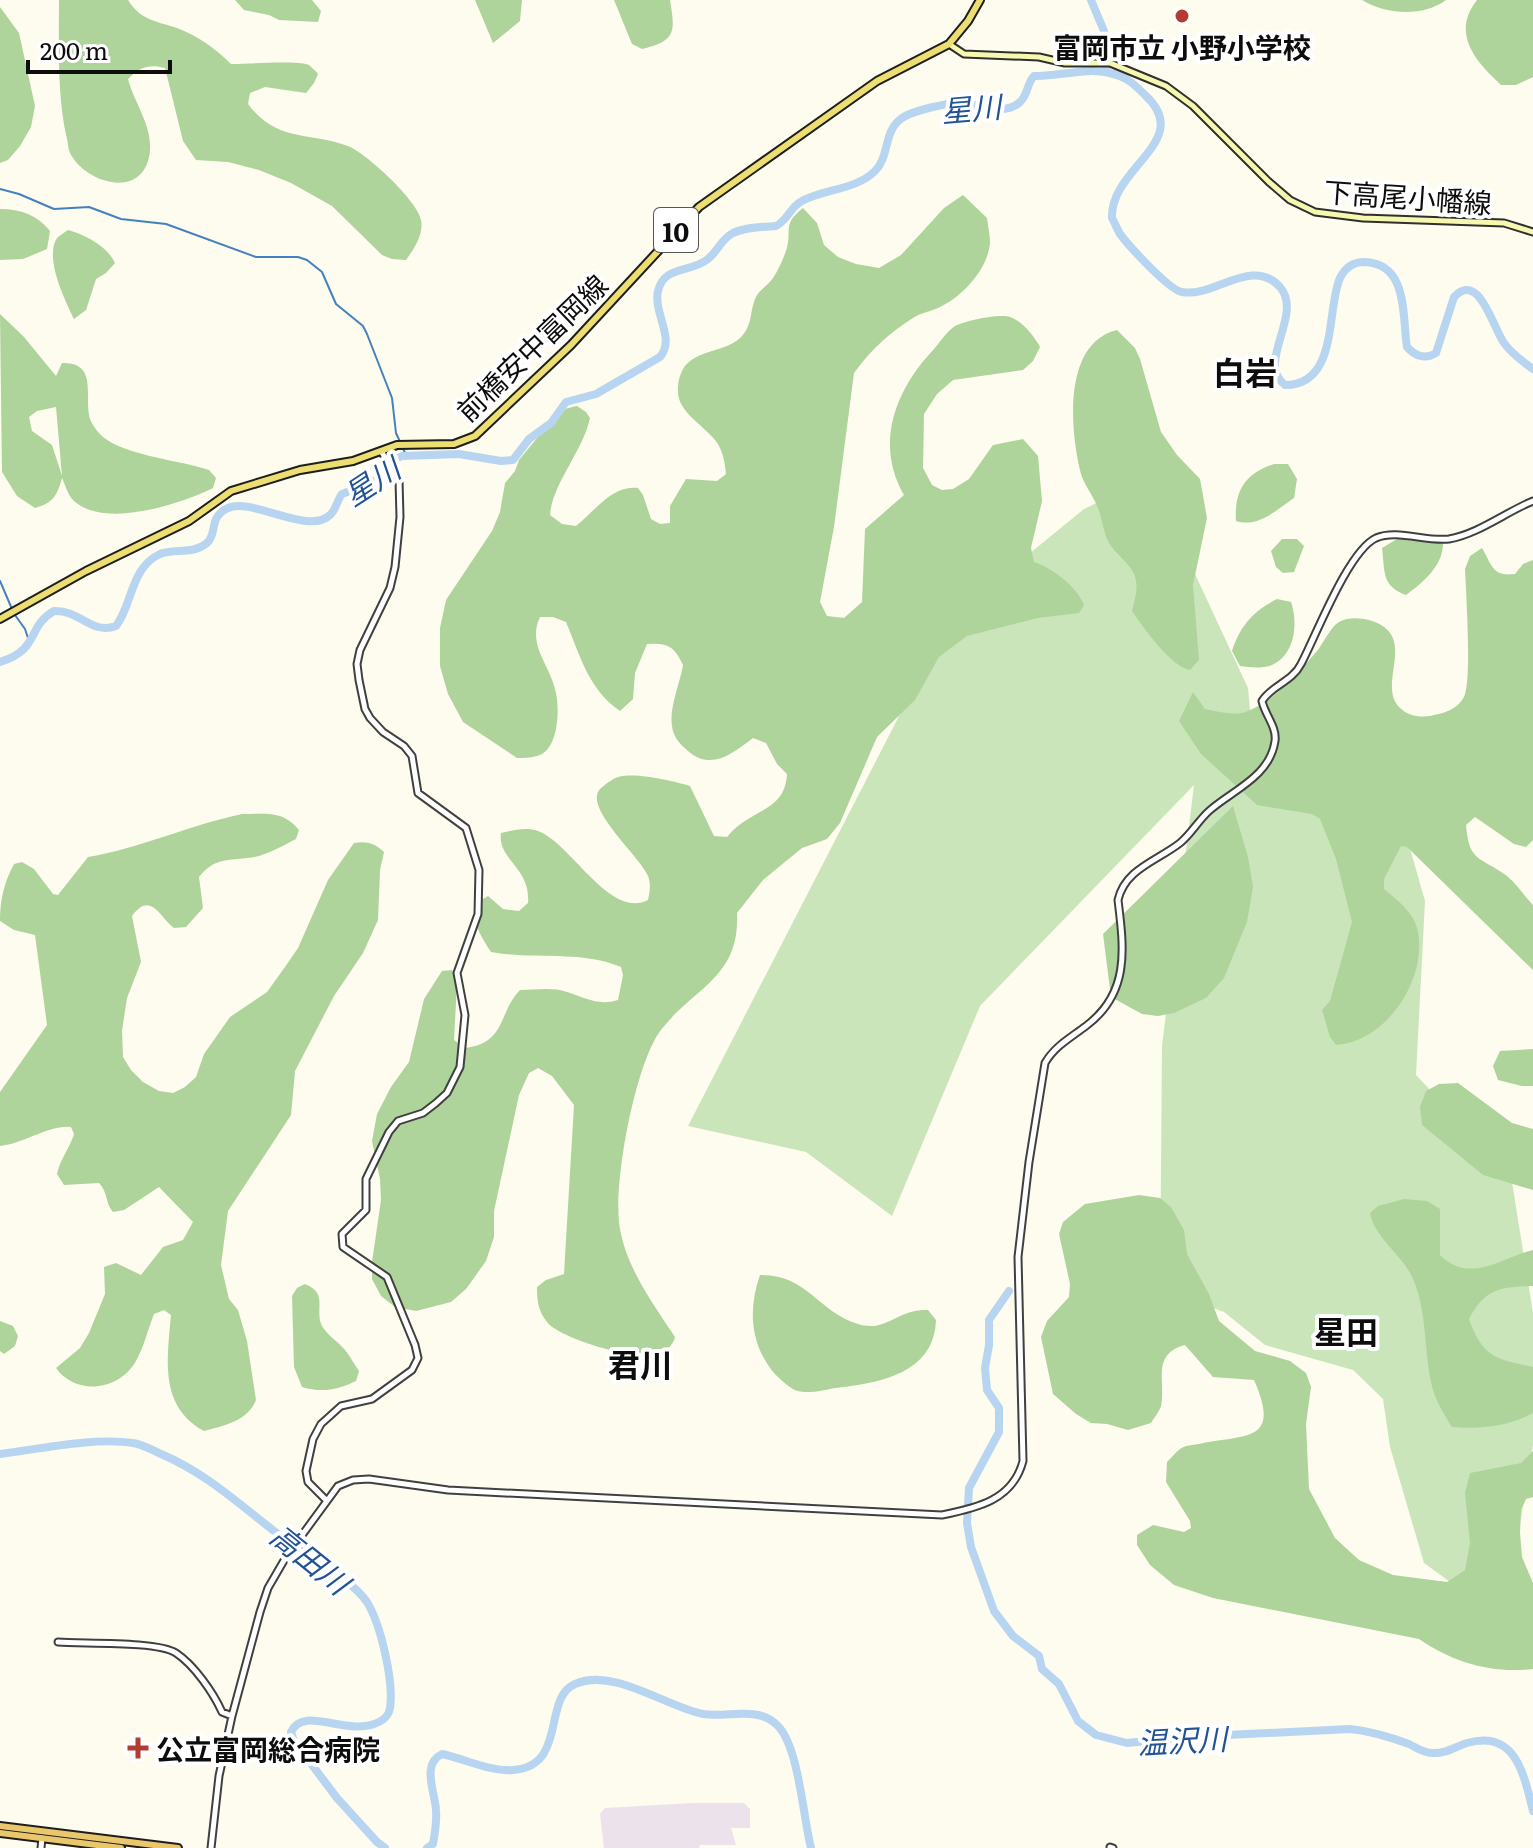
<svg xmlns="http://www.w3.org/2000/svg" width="1533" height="1848" font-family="Literata,'Noto Sans JP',serif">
  <rect width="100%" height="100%" fill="#fdfcee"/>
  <path fill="#ebe2eb" d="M693,1803H744L750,1809V1828H731L736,1845H700L699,1848H604L600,1814L605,1808Z"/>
  <path fill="#cbe5bb" d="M1150,477L1248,688L1255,764L1409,845L1425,901L1416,1075L1511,1176L1533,1313V1445L1504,1621L1424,1563L1390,1447L1383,1399L1353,1370L1265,1345L1224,1312L1160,1288L1162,1046L1194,785L980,1006L892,1216L806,1152L688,1126L949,619L1084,509Z"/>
  <path fill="#aed49c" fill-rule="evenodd" d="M59,0H128C141,21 157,21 177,28C198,36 215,48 231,64C247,64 297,60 309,65C310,66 317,72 318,74L314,83L306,93L265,87L250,93L248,104C278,143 308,131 348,146C366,153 418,201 421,220C424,234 414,249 406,260L392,259L382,255L332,206L291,183L259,170L228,162L196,160L183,141L165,68C149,64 140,67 128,79C135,106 157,131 148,161C136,199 84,181 70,153C68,149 68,141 66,135C57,91 59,45 59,0Z
    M235,0H312L321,11L318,22L279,20L269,15L244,10Z
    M475,0H522L520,21L493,43Z
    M614,0H670C675,31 677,41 642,49L632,44Z
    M1362,0H1446C1423,17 1387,15 1362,0Z
    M1477,0H1533V77L1516,85H1501C1475,61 1451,33 1477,0Z
    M0,7L19,33L35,106L31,127L20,146L8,160L0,163Z
    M963,195L987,218C988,226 990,235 990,243C988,268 964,295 942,306C933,311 922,312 913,318C890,332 870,351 854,373L834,527L820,602L827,616L844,618L862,602L865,529L904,495C874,443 896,389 934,349C940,342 947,331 955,326C964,321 1000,313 1010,317C1022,321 1034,336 1040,347L1033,361L1023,370L953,380L937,394L924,414L923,468L932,485L942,490L953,489L969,479L993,445L1023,439L1038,456L1042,501L1031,548L1034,562C1053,568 1077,587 1084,605L1079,613L1038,618L967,636L939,657L915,700L877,737L840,823L827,839L802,848L763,880L737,913C740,978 694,987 661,1030C635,1063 612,1188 620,1229C627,1269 654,1305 675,1337C673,1345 667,1351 659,1354C639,1362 560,1339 547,1322C538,1311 537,1300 537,1287L546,1280L564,1274L574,1105L552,1076L538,1068L529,1073L519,1095L494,1211V1237L486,1261L466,1289L451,1302L416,1311L395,1307L381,1296L372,1279V1262L381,1200L380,1179L372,1141L377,1114L391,1087L409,1062L424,999L442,971L452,970L457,984L454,1040L465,1048C507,1043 498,1012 520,990C535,990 553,987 567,992C586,998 598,1006 618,1000L623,975L621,967C580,950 534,960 491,952C480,935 472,923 476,903L488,896L503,909L519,911L528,903C531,867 497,860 501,833C513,830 527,827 538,831C571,843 610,920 648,900C650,891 651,884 648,876C641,858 588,812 598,792C600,788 607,783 612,780C625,769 674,781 690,786L714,836L727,837C750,808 785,813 787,774L777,764L766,743L753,738C732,754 711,771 688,751C680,744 673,737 672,726C669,707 680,684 683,665C674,646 668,643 647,644L635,673L633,699L620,711C588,689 580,655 566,622L553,617H540C527,644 549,664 555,689C560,706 559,744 542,754C534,758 525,758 517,758L463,722L448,694L440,666V628L446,600L492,531L500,512L505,483L515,471L519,460L560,410L577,406L586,412L590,418C583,451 552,484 550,515L562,524L576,526C596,510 612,485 638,488L643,495L651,519L660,524L670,523V506L686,479L717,481L726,474C725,463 723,453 718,444C707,427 678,413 678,392C678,344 722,358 742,336C752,325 750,313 754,302C757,290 767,287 773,278C778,271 783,259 786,251C793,231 781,225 803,208L817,223L824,245L838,257L856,264L879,268L901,255L944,208Z
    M0,209C21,209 37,215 50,231L47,249L23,259L0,260Z
    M68,230C86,235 107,246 115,263L106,273L96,279L86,310L74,319C65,300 44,258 57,238C60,235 64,233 68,230Z
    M0,314L24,337L56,376L62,363C97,362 85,394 89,415C90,421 94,427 98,432C116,455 181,460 209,470L216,478L213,488C180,504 105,529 74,501C68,496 65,484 62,478C57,496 53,503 35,508L17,496L2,472ZM56,407L62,476L52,445L32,431L29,417L37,411Z
    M1117,330L1135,348L1140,359L1161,432L1177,455L1200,479L1207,518L1193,585L1199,660L1190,670C1171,667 1143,627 1132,611C1134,602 1138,590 1136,581C1134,565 1115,555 1108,541C1103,531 1102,517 1097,506C1093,495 1084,485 1081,474C1070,432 1062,343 1117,330Z
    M1274,464H1288L1297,479L1294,498C1276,510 1258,528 1236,521C1234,491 1245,473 1274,464Z
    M1419,536H1436L1443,542C1444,565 1423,583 1406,595C1381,586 1385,571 1382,548L1397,539Z
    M1282,539H1297L1304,546L1294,572L1283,573L1276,567L1271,551Z
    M1482,548C1492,565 1492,577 1515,574L1523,564L1533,560V840L1526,847L1514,844L1475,817L1466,825C1469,863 1480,856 1507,876C1517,884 1524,896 1533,905V970L1407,847L1401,846L1384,879V889C1398,901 1415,913 1418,932C1427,980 1386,1042 1336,1045L1330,1037L1322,1010L1330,1001L1352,922L1336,859L1320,819L1312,814L1257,805L1201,754L1179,721L1193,692L1205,709C1217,711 1230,715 1242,713C1271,705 1298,673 1317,651C1324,642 1330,628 1339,622C1348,617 1360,618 1369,620C1421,635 1375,684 1400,708C1409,717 1423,718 1434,715C1446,713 1458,708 1464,697C1472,681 1466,592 1465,569L1470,556Z
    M1277,599L1291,602C1298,622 1296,654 1272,665C1263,669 1250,667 1240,666L1232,651C1240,626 1253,611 1277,599Z
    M1233,806L1248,857L1253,887L1247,922L1224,978L1206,998L1174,1013L1158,1016L1142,1014L1111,997L1103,934Z
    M242,814C266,814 283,810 299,830L296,839C284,845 272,852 259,856C233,862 217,854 199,877L203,908L186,927L174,928C160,918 151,890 132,916L141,962L127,998L122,1031L123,1057L131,1070L143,1082L159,1091L173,1093L185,1087L196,1077L204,1054L230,1017L267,992L285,967L298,948L328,880L354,843C367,841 374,843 384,852L380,870L378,920L363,953L334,996L295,1071L291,1115L228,1211L221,1265L229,1299L238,1310L247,1341L256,1400C248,1421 223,1426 204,1431C159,1406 167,1360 171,1315L164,1310L154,1314C148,1329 144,1347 136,1361C119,1391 76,1396 56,1368L80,1348L89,1333L105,1294L104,1267L116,1263L141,1275L163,1247L183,1240L193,1222L159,1187L124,1210L113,1212C105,1203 108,1192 99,1183L64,1185L57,1174C60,1159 70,1148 74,1134L71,1127C48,1125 24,1144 0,1146V1092L47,1025L35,935L14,930L0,921C0,899 4,883 14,864L22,862L34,869L53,894L58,895L88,857C141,848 190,825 242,814Z
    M1533,1049V1086H1522L1498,1080L1493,1066L1500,1051Z
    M1458,1083L1512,1123L1533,1129V1190L1483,1175L1422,1125L1420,1107L1426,1091L1439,1084Z
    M1139,1195L1160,1198L1171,1207L1184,1230L1187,1254L1209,1294L1219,1321L1255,1351L1290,1361L1306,1373L1311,1387L1306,1424L1309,1489L1335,1538L1359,1560L1393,1575L1447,1582L1465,1570L1470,1543L1465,1493L1470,1473L1521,1463L1533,1451V1497L1526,1499L1521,1510L1520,1533L1522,1557L1533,1583V1669C1492,1674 1452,1662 1419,1639L1213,1598L1174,1585L1150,1565L1137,1545V1535L1153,1525L1184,1532L1191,1528L1190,1521L1166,1482L1167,1462C1171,1458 1176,1452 1180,1449C1185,1445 1193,1445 1199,1444C1245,1434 1282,1444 1254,1380L1213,1377L1185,1345C1151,1354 1166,1381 1161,1406C1159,1412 1154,1418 1151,1423L1128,1430L1107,1424L1091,1423L1076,1414L1053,1394L1041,1337L1047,1321L1069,1297L1070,1284L1059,1234L1063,1222L1085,1204Z
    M1404,1199L1427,1201L1440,1209V1255C1470,1285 1502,1257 1533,1250V1286C1501,1287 1485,1288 1469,1319C1483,1358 1496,1359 1533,1367V1413C1507,1427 1481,1429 1452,1427C1443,1413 1434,1398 1431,1382C1424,1349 1427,1311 1413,1279C1403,1255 1375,1239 1370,1213L1378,1206Z
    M760,1275C807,1274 818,1312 858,1324C887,1333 898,1308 928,1310L936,1320C934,1374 879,1383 835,1388C825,1390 809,1394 798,1391C790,1389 780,1379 774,1373C750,1344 748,1309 760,1275Z
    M305,1284C326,1293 317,1303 320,1321C323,1333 338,1341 345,1350C350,1356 354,1364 359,1371L356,1381C337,1390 322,1393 302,1387L294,1367L292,1296L297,1288Z
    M0,1321L13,1326L18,1336L15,1346L4,1354L0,1351Z"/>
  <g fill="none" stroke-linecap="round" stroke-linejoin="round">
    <path stroke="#4580c1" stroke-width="2" d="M0,189L19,194L54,209L89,207L121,219L166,224L256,257H298L307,260L322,272L336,304L363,326L367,334L392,398L396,433L406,455
      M0,581L12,609
      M15,615L25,629L30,644"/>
    <path stroke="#b7d4f0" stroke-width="8" d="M1091,0L1104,31L1106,68
      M0,662C41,649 26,627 54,611C81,610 91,635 116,626C133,604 130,568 160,554C174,548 193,555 207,543C218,533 208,517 228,508C252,497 308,536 330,515C336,510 337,500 342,494L374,482L394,460L402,456L459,454L501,461L513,460L529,439L551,423L566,402L596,394L660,357C676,339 653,313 658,291C664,265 691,273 708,259C718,251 721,239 733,233C746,227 762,227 776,226C788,220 790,207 802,201C824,189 856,190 875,171C890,156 883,131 902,118C912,111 949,102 961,103C979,104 1004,117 1020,102C1028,95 1027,83 1034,76C1058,77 1086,67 1109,73C1126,76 1134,84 1145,95C1195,141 1110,167 1112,218C1115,223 1117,229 1120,234C1129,246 1169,290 1182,292C1214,298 1252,256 1280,287C1304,315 1255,363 1285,385C1339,385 1326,309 1340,278C1345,268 1353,262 1364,262C1409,263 1402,317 1407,347C1415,356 1425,360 1436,353L1454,297C1479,270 1493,328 1504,343C1512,354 1523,362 1533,369
      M1009,1291L989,1320V1345L985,1368L987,1390L999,1408V1432L969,1488L967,1523L971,1547L994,1611L1013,1636L1039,1656L1042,1669L1059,1684L1078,1721L1096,1735L1127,1743L1186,1737L1350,1729C1370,1731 1390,1737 1409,1744C1417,1748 1424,1753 1432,1753C1446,1754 1454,1747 1467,1743C1516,1729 1524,1775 1533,1811
      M0,1454C39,1449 95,1437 133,1443C142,1444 152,1450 161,1454C211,1475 247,1512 290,1543C312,1559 352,1580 367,1602C381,1625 394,1682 390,1708C389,1715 385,1719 379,1722C347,1738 304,1704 291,1732L294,1741L337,1798L377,1842L385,1848
      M427,1848L433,1844C435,1833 437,1821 436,1810C435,1792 421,1764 442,1754C465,1759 491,1772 513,1770C568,1766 542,1698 575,1684C614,1667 666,1707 703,1714C728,1718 758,1705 778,1726C799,1748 803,1817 811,1848"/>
    <g stroke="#404040" stroke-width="9">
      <path id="tertiary" d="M326,1500L308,1482L306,1471L313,1439L321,1424L341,1406L372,1399L412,1370L418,1358L415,1345L387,1277L343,1247L342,1234L366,1210V1179L389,1132L398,1121L423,1113L436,1103L447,1093L460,1067L465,1015L457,973L478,914L479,870L466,828L418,793L412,756L404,746L383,732L370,718L365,709L359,680L357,664L360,650L390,588L395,567L400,517L399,480L381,451
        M58,1642C83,1644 158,1641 176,1653C194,1665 213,1692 222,1712L232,1716
        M1110,1847L1113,1848
        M41,1848L42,1838
        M211,1848L219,1776L232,1716L260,1612L268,1588L286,1557L338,1486L353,1480L369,1479L448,1490L942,1515C977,1508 1013,1500 1023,1461L1018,1257L1029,1162L1045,1063C1055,1046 1070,1038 1086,1026C1130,993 1124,949 1118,900C1125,869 1157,861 1180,843C1191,834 1198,821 1209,811C1231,791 1270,777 1275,741C1277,727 1265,715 1262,701C1272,685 1292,682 1301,664C1316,636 1348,551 1376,538C1397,529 1426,542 1449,539C1478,534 1506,512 1533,501"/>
    </g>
    <g stroke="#2f2f2f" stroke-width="9">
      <path id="secondary" d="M949,44L964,54L1039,57L1065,63H1110L1166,86L1193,106L1269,182L1290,200L1315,212L1363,218L1504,223L1533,232"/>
    </g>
    <g stroke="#1e1e1e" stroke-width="10">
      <path id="primary" d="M0,619L86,571L189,521L231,491L300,470L353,461L397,445L454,444L475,436L571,345L699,207L877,81L949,44L968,21L980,0"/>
    </g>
    <g stroke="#1e1e1e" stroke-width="10">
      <path id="trunk" d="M0,1826L178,1848
        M0,1833L121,1848"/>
    </g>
    <use href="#tertiary" stroke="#fff" stroke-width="5"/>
    <use href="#secondary" stroke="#f6f8af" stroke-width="5"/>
    <use href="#primary" stroke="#ecde70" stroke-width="6"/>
    <use href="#trunk" stroke="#eac76a" stroke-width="6"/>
  </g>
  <g fill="#b03c32" stroke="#fff" stroke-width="3">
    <circle cx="1182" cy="16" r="8"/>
    <path d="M134 1736h8v8h8v8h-8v8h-8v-8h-8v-8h8z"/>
  </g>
  <g text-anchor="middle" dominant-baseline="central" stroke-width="8" stroke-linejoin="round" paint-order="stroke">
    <rect fill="#fff" stroke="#565656" stroke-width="2" x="654" y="208" width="44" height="44" rx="6"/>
    <g font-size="26" font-weight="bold" fill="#0d0d0d">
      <text x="676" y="230">10</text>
    </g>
    <g font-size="28" font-weight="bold" fill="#0d0d0d" stroke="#fff">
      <text x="1182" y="46">富岡市立 小野小学校</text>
      <text x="156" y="1748" text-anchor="start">公立富岡総合病院</text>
    </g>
    <g font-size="28" fill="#0d0d0d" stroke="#fff">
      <text transform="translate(1408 196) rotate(4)">下高尾小幡線</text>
      <text transform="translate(531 347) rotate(-44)">前橋安中富岡線</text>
    </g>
    <g font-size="30" font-style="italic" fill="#225393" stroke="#fff">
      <text transform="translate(971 107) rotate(-5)">星川</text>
      <text transform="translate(371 480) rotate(-33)">星川</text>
      <text transform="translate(311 1558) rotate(39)">高田川</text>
      <text transform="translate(1182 1739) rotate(-3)">温沢川</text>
    </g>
    <g font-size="32" font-weight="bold" fill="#0d0d0d" stroke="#fff">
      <text x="1245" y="371">白岩</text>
      <text x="1346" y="1330">星田</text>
      <text x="640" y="1363">君川</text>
    </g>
  </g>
  <path d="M28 60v12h142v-12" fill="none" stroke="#0d0d0d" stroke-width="4"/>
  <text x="40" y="60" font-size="24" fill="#0d0d0d" stroke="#ffffff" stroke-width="6" paint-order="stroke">200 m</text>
</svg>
